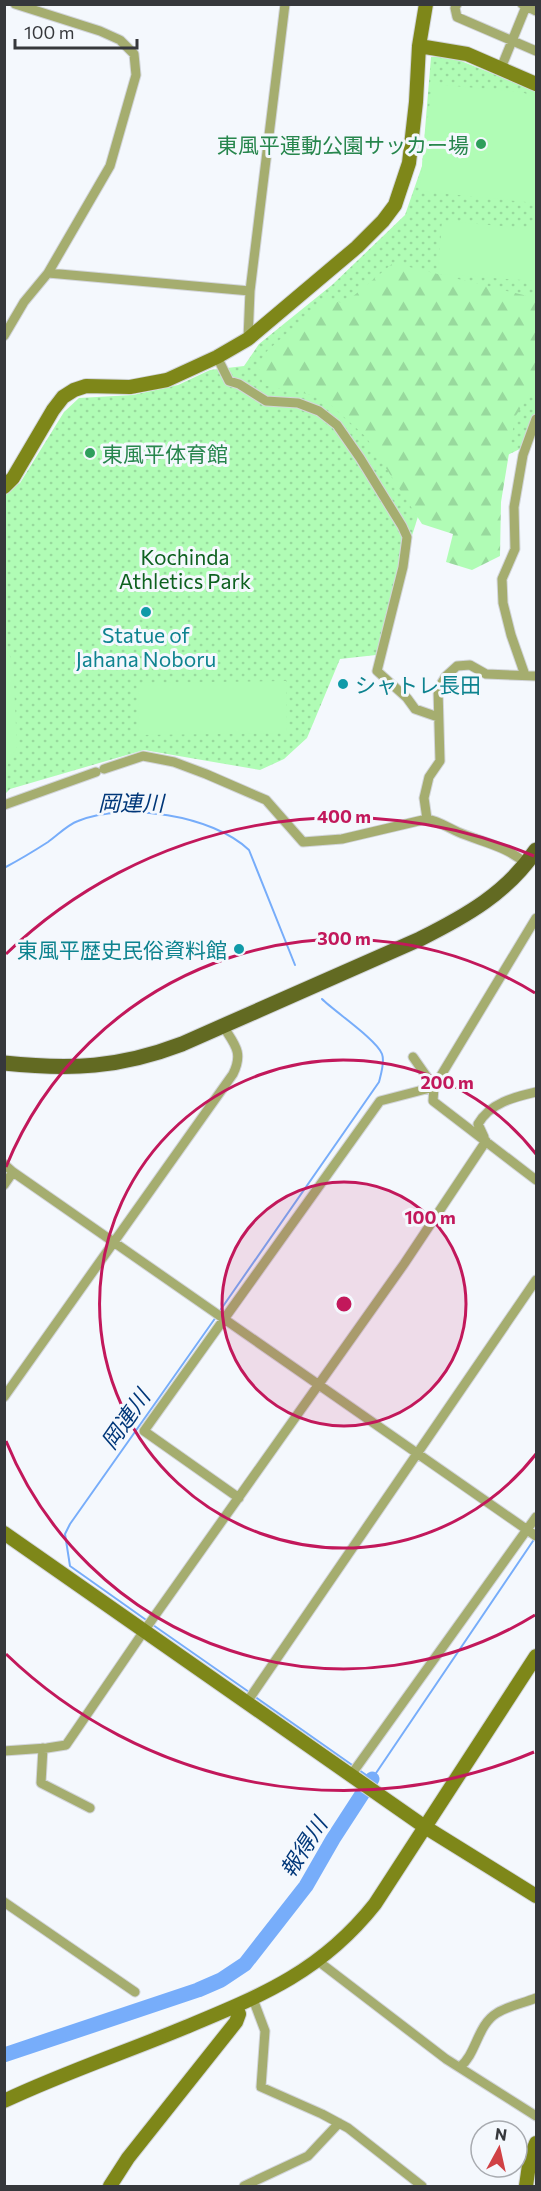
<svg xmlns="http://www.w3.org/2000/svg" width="541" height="2191" font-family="Commissioner,'Noto Sans JP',sans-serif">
  <defs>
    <pattern id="green-dots" width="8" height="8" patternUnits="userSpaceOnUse" patternTransform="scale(1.5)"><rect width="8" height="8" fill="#b0fcb5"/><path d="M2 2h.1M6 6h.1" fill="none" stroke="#98d99d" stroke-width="1.8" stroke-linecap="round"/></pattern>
    <pattern id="forest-firs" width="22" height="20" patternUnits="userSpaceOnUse" patternTransform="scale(1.5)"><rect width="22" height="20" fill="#b0fcb5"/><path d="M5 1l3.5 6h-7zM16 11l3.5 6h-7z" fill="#98d99d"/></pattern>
  </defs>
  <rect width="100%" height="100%" fill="#f4f8fd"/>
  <path fill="url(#green-dots)" d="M431,57H451L536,91V415L528,445L425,495C407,548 393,602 376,655L340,659L307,738L284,759L260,770L144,750L10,789L5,794V492L20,483L64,412L79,398L133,395L178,385L210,370L244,366L259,344L332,285L405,215L422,166Z"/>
  <path fill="url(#forest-firs)" d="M393,263L536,298V385L515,417L501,502L500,556L472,570L446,562L453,534L422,524L366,437L322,397L263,385L258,364L267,351L324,300L345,303Z"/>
  <path fill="#b0fcb5" d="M432,84L522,92L536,98V203L419,191Z
    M442,221L536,229V281L438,274Z
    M5,645L13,663L17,747L5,770Z
    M286,681L287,733L139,735L138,683Z"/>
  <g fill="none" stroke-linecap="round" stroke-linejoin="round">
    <path stroke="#77adfa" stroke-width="2" d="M4,868C19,860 34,851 48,842C58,835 67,825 78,821C126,802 212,815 249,850L295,965
      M219,1312L379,1082C381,1074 385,1062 382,1054C377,1040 334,1011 322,999
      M149,1622L70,1566L65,1534L70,1524L216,1317
      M153,1625L249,1692
      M254,1696L355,1767
      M359,1770L372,1779L535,1538"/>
    <path stroke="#77adfa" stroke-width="15" d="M4,2055L198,1990L221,1980L245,1964L306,1886L333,1839L372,1779"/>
    <g stroke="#d2d5da" stroke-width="11">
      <path id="street" d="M457,4L455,8L457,17L536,51
        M522,4L536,11
        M501,68L527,4
        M48,273L250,291
        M4,336L24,302L48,273L110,166L136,75L134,54L120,40L100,31L15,4
        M248,339L250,291L285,4
        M217,357L229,381L239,384L266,401L298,403L319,411L337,425L360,458L402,526L407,537L403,567L377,671L407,698L415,709L438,717
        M525,675L511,635L503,603L502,579L515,549L514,507L523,455L536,419
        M104,769L143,756L174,762L206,774L266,800L303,842L342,839L427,819C438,821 447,827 458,832C481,842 507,846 526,864
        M4,805L96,772
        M427,819L424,798L429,777L440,761L438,689L446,676L457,666L470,665L486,674L536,676
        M413,1057L434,1087L433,1101L536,1180
        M484,1137L478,1124C490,1103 514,1097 536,1092
        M4,1164L13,1172L536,1536
        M4,1185L13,1172
        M4,1397L233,1074C244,1052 234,1044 223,1026
        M239,1498L144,1431L380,1101L434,1087L536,918
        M247,1702L536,1280
        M43,1748L41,1783L90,1808
        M4,1751L47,1748L66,1745L144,1631L404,1264L486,1141
        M351,1775L536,1517
        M4,1902L135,1992
        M318,1961L446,2059L536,2116
        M253,1999L265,2031L261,2087L322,2114L348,2128L422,2186
        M460,2067C477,2053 477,2025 497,2013C508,2006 524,2003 536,1998
        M244,2186L308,2156L339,2123"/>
    </g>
    <g stroke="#d2d5da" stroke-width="16">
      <path id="secondary" d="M419,46L467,54L536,84
        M4,487L13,478L53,410L63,397L74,390L86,386L130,387L167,380L217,357L248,339L357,247L383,221L395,205L409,163L416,102L419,46L426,4
        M4,1533L425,1827L536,1896
        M4,2101C63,2073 126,2052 186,2027C263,1995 322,1971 375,1904L536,1656
        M110,2186L128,2158L236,2022L239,2014L236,2007
        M526,2186L530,2158L536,2143"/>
    </g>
    <g stroke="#d2d5da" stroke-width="17">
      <path id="primary" d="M4,1063C71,1070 119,1068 182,1044L420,939C466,916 507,893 536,850"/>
    </g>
    <use href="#street" stroke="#a5ad6f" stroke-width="9"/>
    <use href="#secondary" stroke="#7e8719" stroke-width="14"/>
    <use href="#primary" stroke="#626a22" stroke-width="15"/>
  </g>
  <circle cx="344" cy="1304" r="122" fill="#c2185b" fill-opacity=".12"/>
  <g fill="none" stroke="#c2185b" stroke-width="3">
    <circle cx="344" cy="1304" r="122"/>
    <path d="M536 1454A244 244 0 1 1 536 1154"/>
    <path d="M535 1615A365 365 0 0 1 6 1441M6 1167A365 365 0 0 1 535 993"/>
    <path d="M534 1752A487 487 0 0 1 6 1654M6 954A487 487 0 0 1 534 856"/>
  </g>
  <g fill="#2e9e5b" stroke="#f4f8fd" stroke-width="2">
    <circle cx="481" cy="144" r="6"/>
    <circle cx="90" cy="453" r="6"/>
  </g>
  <g fill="#0f9aa8" stroke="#f4f8fd" stroke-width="2">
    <circle cx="146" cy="612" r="6"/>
    <circle cx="343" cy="684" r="6"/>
    <circle cx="239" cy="949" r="6"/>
  </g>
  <g text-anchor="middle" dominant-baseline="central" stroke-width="6" stroke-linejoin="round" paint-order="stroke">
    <g font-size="21" fill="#27864d" stroke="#f4f8fd" text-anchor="end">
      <text x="469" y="144">東風平運動公園サッカー場</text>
      <text x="102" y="453" text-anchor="start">東風平体育館</text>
    </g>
    <g font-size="21" fill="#0d611f" stroke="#f4f8fd">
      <text x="185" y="556">Kochinda<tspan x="185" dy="24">Athletics Park</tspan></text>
    </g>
    <g font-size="21" fill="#0d838f" stroke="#f4f8fd">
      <text x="146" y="634">Statue of<tspan x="146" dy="24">Jahana Noboru</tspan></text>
      <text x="355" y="684" text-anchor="start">シャトレ長田</text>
      <text x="227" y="949" text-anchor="end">東風平歴史民俗資料館</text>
    </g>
    <g font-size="22" font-style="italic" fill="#003779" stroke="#f4f8fd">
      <text x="131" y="802">岡連川</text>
      <text transform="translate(125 1419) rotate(-55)">岡連川</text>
      <text transform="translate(303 1847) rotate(-57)">報得川</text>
    </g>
  </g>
  <circle cx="344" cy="1304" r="9" fill="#c2185b" stroke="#f4f8fd" stroke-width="3"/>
  <g font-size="18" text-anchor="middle" font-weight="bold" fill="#c2185b" stroke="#f4f8fd" stroke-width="6" stroke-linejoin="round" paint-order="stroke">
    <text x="344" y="823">400 m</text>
    <text x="344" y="945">300 m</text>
    <text x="447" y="1089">200 m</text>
    <text x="430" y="1224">100 m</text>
  </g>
  <rect width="541" height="2191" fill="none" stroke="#36383c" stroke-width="12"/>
  <g transform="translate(499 2149) rotate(8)"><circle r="28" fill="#f4f8fd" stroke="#a8abb0" stroke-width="1.5"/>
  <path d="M0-4.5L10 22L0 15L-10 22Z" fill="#d04145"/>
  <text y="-9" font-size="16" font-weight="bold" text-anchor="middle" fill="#36383c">N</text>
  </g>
  <path d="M15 39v9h122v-9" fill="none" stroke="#36383c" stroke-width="3"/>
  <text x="24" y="39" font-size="18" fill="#36383c" stroke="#f4f8fd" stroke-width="4.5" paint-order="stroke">100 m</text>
</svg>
